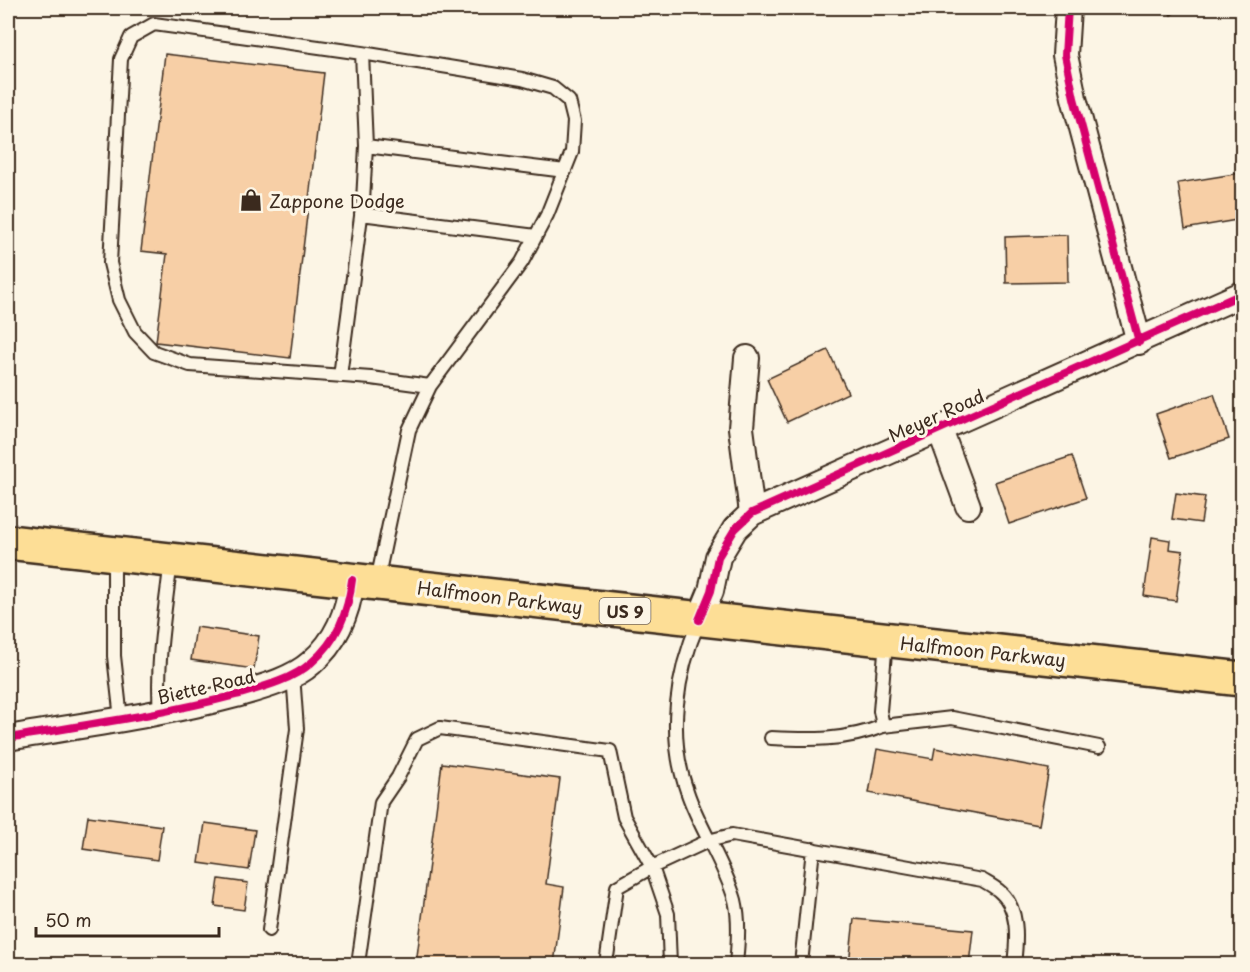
<svg xmlns="http://www.w3.org/2000/svg" width="1250" height="972" font-family="'Playpen Sans',sans-serif">
  <rect width="100%" height="100%" fill="#fcf5e5"/>
  <filter id="ink" filterUnits="userSpaceOnUse"><feTurbulence type="fractalNoise" baseFrequency=".0167" numOctaves="2"/><feDisplacementMap in="SourceGraphic" scale="12" xChannelSelector="R" yChannelSelector="G"/><feConvolveMatrix kernelMatrix="1 2 1 2 8 2 1 2 1" color-interpolation-filters="sRGB"/></filter>
  <g filter="url(#ink)">
    <path fill="#f7cfa6" stroke="#3b2a1e" stroke-width="1.5" d="M1166,8H1182L1171,15Z
      M165,54L324,73L290,358L156,342L167,254L141,251Z
      M1241,173L1242,219L1185,229L1178,183Z
      M1067,235L1068,282L1006,283L1005,237Z
      M828,350L848,393L787,422L767,379Z
      M1214,394L1229,439L1171,458L1156,414Z
      M1072,456L1086,498L1009,524L995,482Z
      M1176,493L1205,497L1201,523L1172,519Z
      M1152,537L1170,540L1169,549L1183,551L1176,601L1144,596Z
      M196,627L259,636L254,669L191,660Z
      M935,748L1049,769L1039,825L869,793L877,749L933,759Z
      M442,763L560,779L546,884L564,887L554,964H416Z
      M88,816L162,826L157,860L83,849Z
      M205,823L255,830L249,870L199,863Z
      M219,879L248,883L244,910L215,906Z
      M854,919L973,930L969,964H849Z"/>
    <g fill="none" stroke-linecap="round" stroke-linejoin="round">
      <g stroke="#3b2a1e" stroke-width="16">
        <path id="service" d="M362,53L366,146L565,171
          M361,214L536,236
          M340,376L363,201L366,146
          M114,555V656L121,719
          M377,581L409,430L430,386L522,262L547,215L572,152L574,121L569,101L553,88L522,79L362,53L154,24L131,37L121,59L110,263L119,300L135,332L154,352L190,365L371,378L430,386
          M699,621C676,674 667,735 687,791C699,828 724,862 735,900C740,920 738,944 736,964
          M886,641L880,711L883,726L952,718L1099,747
          M160,712C156,662 165,611 171,561
          M771,738C810,740 846,741 883,726
          M269,930L297,729L293,674
          M358,964L381,802L398,777L417,739L440,728L610,751L624,817L652,867L617,887L606,964
          M670,964L668,914L652,867L708,841L732,835L982,880C987,883 993,886 998,890C1020,907 1017,940 1014,964
          M801,964L813,849"/>
      </g>
      <g stroke="#3b2a1e" stroke-width="28">
        <path id="minor" d="M1068,8L1065,55L1074,98L1139,342
          M747,358L741,428L752,513
          M940,430L968,506
          M699,620L711,591L718,557L735,529L752,513L1242,294
          M8,738C84,725 161,715 236,695C260,688 292,680 311,663C337,641 348,613 352,580"/>
      </g>
      <g stroke="#3b2a1e" stroke-width="38">
        <path id="primary" d="M8,542L1242,679"/>
      </g>
      <use href="#service" stroke="#fcf5e5" stroke-width="12"/>
      <use href="#minor" stroke="#fcf5e5" stroke-width="24"/>
      <use href="#primary" stroke="#fdde96" stroke-width="33"/>
      <g stroke="#fcf5e5" stroke-width="11">
        <path id="cycleway" d="M1068,8L1065,55L1074,98L1139,342
          M699,620L711,591L718,557L735,529L752,513L1242,294
          M8,738C84,725 161,715 236,695C260,688 292,680 311,663C337,641 348,613 352,580"/>
      </g>
      <use href="#cycleway" stroke="#d6006c" stroke-width="8"/>
    </g>
  </g>
  <defs>
    <g id="shop-bare" transform="scale(1.8)"><path d="M-5-2.5h2.3a2.7 3.5 0 0 1 5.4 0H5L5.5 6h-11ZM-1.5-2.5h3a1.5 2.3 0 0 0-3 0Z" fill="#3b2a1e" stroke="#fcf5e5" stroke-width="2.5" paint-order="stroke"/></g>
  </defs>
  <g fill-rule="evenodd">
    <use href="#shop-bare" x="251" y="200"/>
  </g>
  <g text-anchor="middle" dominant-baseline="central" stroke-width="6" stroke-linejoin="round" paint-order="stroke">
    <rect fill="#fcf5e5" stroke="#75675a" stroke-width="1.5" x="599.5" y="598" width="51" height="26" rx="4.5"/>
    <g font-size="16" font-weight="bold" fill="#3b2a1e">
      <text x="625" y="611">US 9</text>
    </g>
    <g font-size="18" fill="#3b2a1e" stroke="#fcf5e5" text-anchor="start">
      <text x="269" y="200">Zappone Dodge</text>
    </g>
    <g font-size="18" fill="#3b2a1e" stroke="#fcf5e5">
      <text transform="translate(936 415) rotate(-24)">Meyer Road</text>
      <text transform="translate(500 597) rotate(7)">Halfmoon Parkway</text>
      <text transform="translate(983 651) rotate(6)">Halfmoon Parkway</text>
      <text transform="translate(206 686) rotate(-13)">Biette Road</text>
    </g>
  </g>
  <rect width="1250" height="972" fill="none" stroke="#fcf5e5" stroke-width="30"/>
  <rect x="15" y="15" width="1220" height="942" fill="none" stroke="#3b2a1e" stroke-width="2" filter="url(#ink)"/>
  <path d="M36 927v9h183v-9" fill="none" stroke="#3b2a1e" stroke-width="3"/>
  <text x="45" y="927" font-size="18" fill="#3b2a1e" stroke="#fcf5e5" stroke-width="4.5" paint-order="stroke">50 m</text>
</svg>
